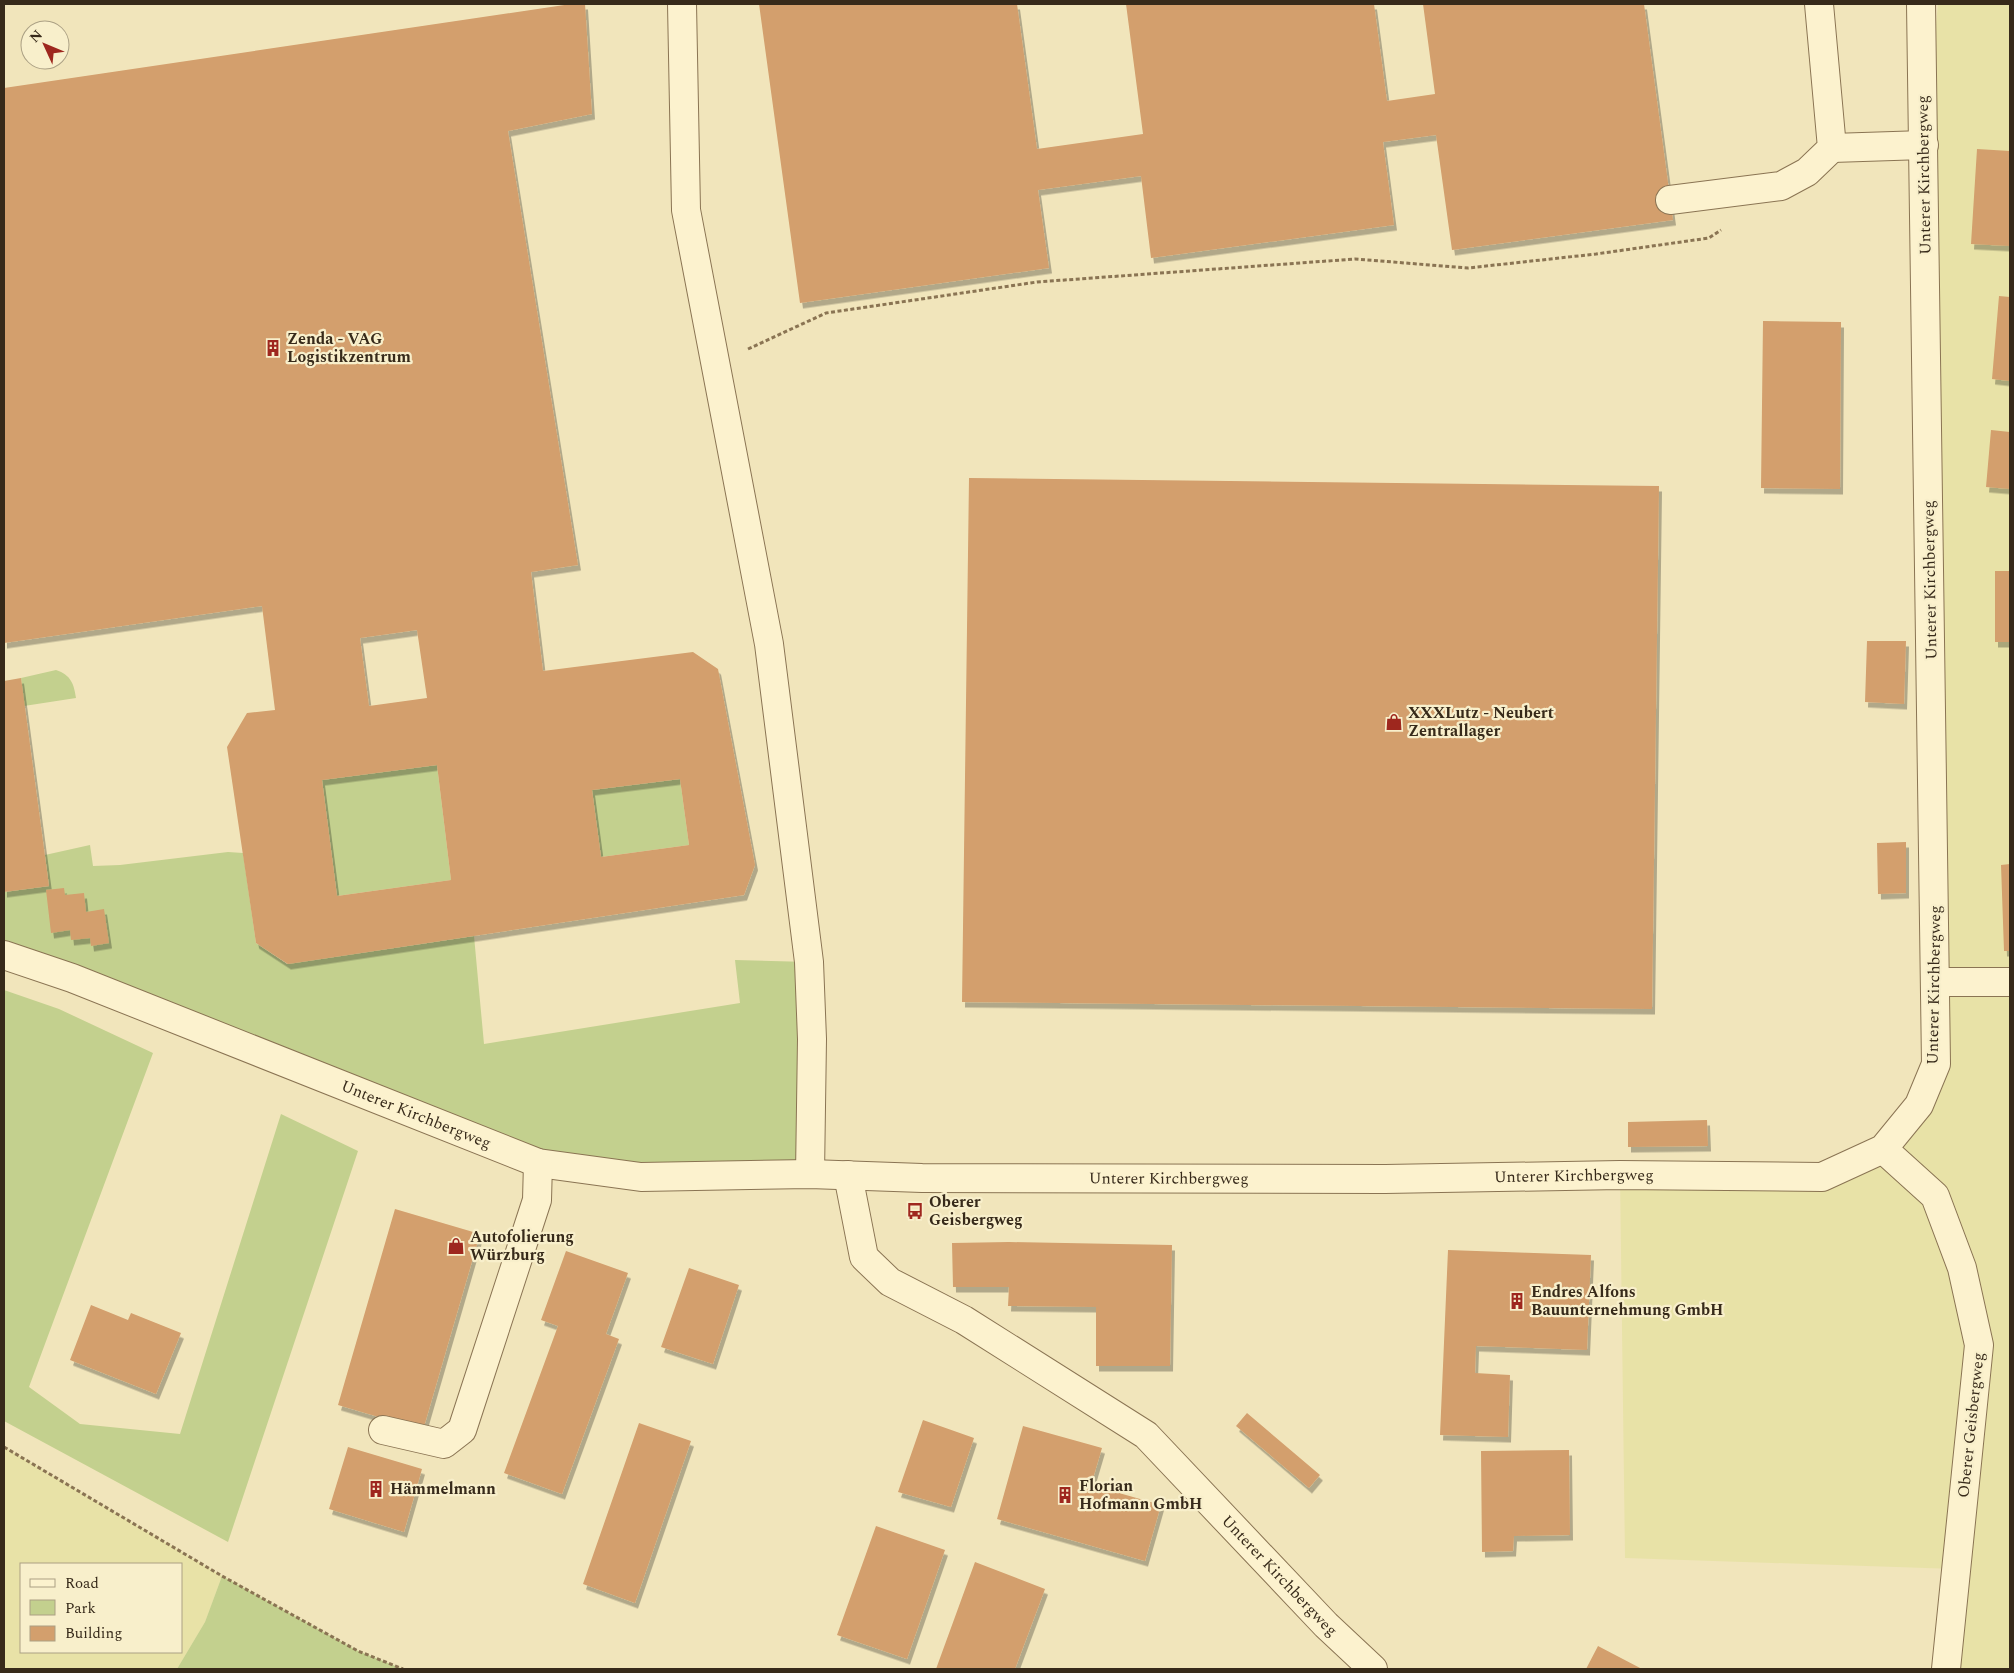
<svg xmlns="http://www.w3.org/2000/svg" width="2014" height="1673" font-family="Spectral,serif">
  <defs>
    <filter id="shadow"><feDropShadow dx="3" dy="5.5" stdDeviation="0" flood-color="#0004"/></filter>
  </defs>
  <rect width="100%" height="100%" fill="#f1e5bb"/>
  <path fill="#e8e2a7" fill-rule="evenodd" d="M1938,4H2010V1669H1946L1955,1569L1625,1558L1620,1175L1822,1177L1883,1148L1936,1064L1924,145Z
    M4,1447L222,1576L205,1622L177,1669H4ZM21,1564H181V1652H21Z"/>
  <path fill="#c3d08e" d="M56,670C71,675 74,684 76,698L24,706L21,678Z
    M437,765L451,880L337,896L322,780Z
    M680,779L689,845L601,857L592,790Z
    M90,845L93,866L120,865L228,852L243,853L256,943L287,964L474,936L484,1044L740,1003L735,960L809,962L810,1174L538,1163L4,955V892L49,886L45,855Z
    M4,990L59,1009L153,1053L29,1387L80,1424L180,1434L281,1114L358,1151L228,1542L4,1421Z
    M222,1576L358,1651L403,1669H177L205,1622Z"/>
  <path fill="#d39f6d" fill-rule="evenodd" filter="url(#shadow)" d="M571,4H585L592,114L508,131L578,565L531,572L543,671L693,652L718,669L755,865L744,895L288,964L256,943L227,747L247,713L275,710L262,606L4,643V88ZM417,630L427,698L369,706L360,638ZM437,765L451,880L337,896L322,780ZM680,779L689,845L601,857L592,790Z
    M759,4H1017L1037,149L1143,134L1126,4H1374L1387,101L1435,94L1423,4H1644L1673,220L1452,250L1436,135L1383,142L1394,225L1151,258L1141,176L1038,190L1049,268L800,303Z
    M1977,149L2010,151V246L1971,244Z
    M1999,296L2010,297V381L1992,379Z
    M1763,321L1841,322L1840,489L1761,488Z
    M1991,430L2010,432V489L1986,487Z
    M969,478L1659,486L1652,1009L962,1002Z
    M1995,571H2010V642H1995Z
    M1867,641H1906L1904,704L1865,702Z
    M21,678L49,886L4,892V681Z
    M1906,842V893L1878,894L1877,843Z
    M2010,864V951H2004L2001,865Z
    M64,888L65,895L84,893L86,912L104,909L109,943L91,946L90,938L71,940L70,930L51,933L46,890Z
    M1707,1120L1708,1146L1628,1147V1122Z
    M395,1209L480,1234L423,1430L338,1405Z
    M1009,1242L1172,1245L1170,1366H1096V1307L1008,1306L1009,1287H953L952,1243Z
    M1448,1250L1591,1255L1587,1350L1476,1346L1475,1373L1510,1375L1508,1437L1440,1435Z
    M566,1251L628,1273L606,1334L619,1339L562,1494L504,1473L558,1326L541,1320Z
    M689,1268L739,1285L713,1364L661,1347Z
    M91,1305L128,1320L131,1313L181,1333L156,1394L70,1360Z
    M1247,1413L1320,1475L1309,1488L1236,1426Z
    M923,1420L974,1438L951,1507L898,1492Z
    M639,1423L691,1441L635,1603L583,1584Z
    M1023,1426L1102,1448L1091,1485L1161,1505L1145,1561L997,1519Z
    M348,1447L422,1469L404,1532L329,1509Z
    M1569,1450L1570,1535L1514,1536L1513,1551L1482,1552L1481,1451Z
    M876,1526L945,1550L907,1659L837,1635Z
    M975,1562L1045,1589L1015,1669H936Z
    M1598,1646L1642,1669H1586Z"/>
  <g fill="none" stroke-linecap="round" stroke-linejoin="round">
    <g stroke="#8a7453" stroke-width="30">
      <g id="minor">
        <path d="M682,4L686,210L769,644L809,962L812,1039L810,1174"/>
        <path d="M1832,148L1924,145"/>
        <path d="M1670,200L1781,186L1807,172L1832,148L1819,4"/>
        <path id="s1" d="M4,955L72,978L538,1163L641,1177L810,1174L922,1178L1385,1179L1620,1175L1822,1177L1883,1149L1919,1105L1936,1064L1921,4"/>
        <path d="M1935,982H2010"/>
        <path d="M1883,1149L1935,1196L1962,1268L1979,1345L1946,1669"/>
        <path id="s2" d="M848,1175L864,1257L890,1282L964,1320L1146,1435L1326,1625L1373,1669"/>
        <path d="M383,1430L444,1444L462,1430L537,1200L538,1163"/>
      </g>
    </g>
    <path stroke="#8a7453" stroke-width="3" stroke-dasharray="4 2.5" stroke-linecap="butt" d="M748,349L826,313L1037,282L1355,259L1468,268L1596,254L1709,238L1721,230
      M4,1447L222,1576L358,1651L403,1669"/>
    <use href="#minor" stroke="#fcf2ce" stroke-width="28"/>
  </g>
  <defs>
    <g id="building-bare" transform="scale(1.35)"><path d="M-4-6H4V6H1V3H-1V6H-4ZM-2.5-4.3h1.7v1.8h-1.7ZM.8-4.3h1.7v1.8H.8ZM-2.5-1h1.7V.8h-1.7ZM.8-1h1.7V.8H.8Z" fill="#9e271e" stroke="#f8efcb" stroke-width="2.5" paint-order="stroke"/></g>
    <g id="shop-bare" transform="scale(1.35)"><path d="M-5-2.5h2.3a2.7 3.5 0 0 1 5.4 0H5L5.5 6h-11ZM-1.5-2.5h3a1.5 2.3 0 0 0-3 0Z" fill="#9e271e" stroke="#f8efcb" stroke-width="2.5" paint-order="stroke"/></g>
    <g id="bus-bare" transform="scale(1.35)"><path d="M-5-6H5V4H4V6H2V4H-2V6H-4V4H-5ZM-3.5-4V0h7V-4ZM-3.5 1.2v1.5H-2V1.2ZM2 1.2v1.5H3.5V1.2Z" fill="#9e271e" stroke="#f8efcb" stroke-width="2.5" paint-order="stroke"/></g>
  </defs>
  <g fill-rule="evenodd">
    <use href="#building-bare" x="273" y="348"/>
    <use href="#shop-bare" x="1394" y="722"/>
    <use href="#bus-bare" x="915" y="1211"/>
    <use href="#shop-bare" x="456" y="1246"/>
    <use href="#building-bare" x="1517" y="1301"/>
    <use href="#building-bare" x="376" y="1489"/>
    <use href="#building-bare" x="1065" y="1495"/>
  </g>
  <g text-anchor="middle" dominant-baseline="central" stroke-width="4.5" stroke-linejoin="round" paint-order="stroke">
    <g font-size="16" fill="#372a1a" stroke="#f8efcb">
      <text transform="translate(1924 175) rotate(-91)">Unterer Kirchbergweg</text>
      <text transform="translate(1930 580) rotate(-91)">Unterer Kirchbergweg</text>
      <text transform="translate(1934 985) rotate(-89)">Unterer Kirchbergweg</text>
      <text stroke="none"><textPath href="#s1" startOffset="442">Unterer Kirchbergweg</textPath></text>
      <text stroke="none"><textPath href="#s1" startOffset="1610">Unterer Kirchbergweg</textPath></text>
      <text stroke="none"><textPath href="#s1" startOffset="1205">Unterer Kirchbergweg</textPath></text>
      <text transform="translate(1971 1425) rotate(-84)">Oberer Geisbergweg</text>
      <text stroke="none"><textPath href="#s2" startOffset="612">Unterer Kirchbergweg</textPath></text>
    </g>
    <g font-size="16" font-weight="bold" fill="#372a1a" stroke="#f8efcb" text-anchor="start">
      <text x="287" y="339">Zenda - VAG<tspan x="287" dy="18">Logistikzentrum</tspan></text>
      <text x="1408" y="713">XXXLutz - Neubert<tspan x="1408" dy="18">Zentrallager</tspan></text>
      <text x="929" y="1202">Oberer<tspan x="929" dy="18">Geisbergweg</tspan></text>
      <text x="470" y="1237">Autofolierung<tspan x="470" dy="18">Würzburg</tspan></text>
      <text x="1531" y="1292">Endres Alfons<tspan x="1531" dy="18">Bauunternehmung GmbH</tspan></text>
      <text x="1079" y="1486">Florian<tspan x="1079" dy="18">Hofmann GmbH</tspan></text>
      <text x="390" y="1489">Hämmelmann</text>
    </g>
  </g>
  <rect width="2014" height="1673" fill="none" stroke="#372a1a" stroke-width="10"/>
  <rect x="20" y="1563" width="162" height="90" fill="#f8efcb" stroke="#aba084"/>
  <rect x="30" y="1579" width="25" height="8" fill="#fcf2ce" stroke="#aba084"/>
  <text x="65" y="1588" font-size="15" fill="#372a1a">Road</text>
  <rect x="30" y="1600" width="25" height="15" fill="#c3d08e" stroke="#aba084"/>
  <text x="65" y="1613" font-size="15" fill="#372a1a">Park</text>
  <rect x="30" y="1626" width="25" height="15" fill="#d39f6d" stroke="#aba084"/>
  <text x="65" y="1638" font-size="15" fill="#372a1a">Building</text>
  <g transform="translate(45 45) rotate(314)"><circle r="24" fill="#f8efcb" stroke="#aba084"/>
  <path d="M0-4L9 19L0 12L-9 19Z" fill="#9e271e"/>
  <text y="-8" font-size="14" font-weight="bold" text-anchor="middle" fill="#372a1a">N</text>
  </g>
</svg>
